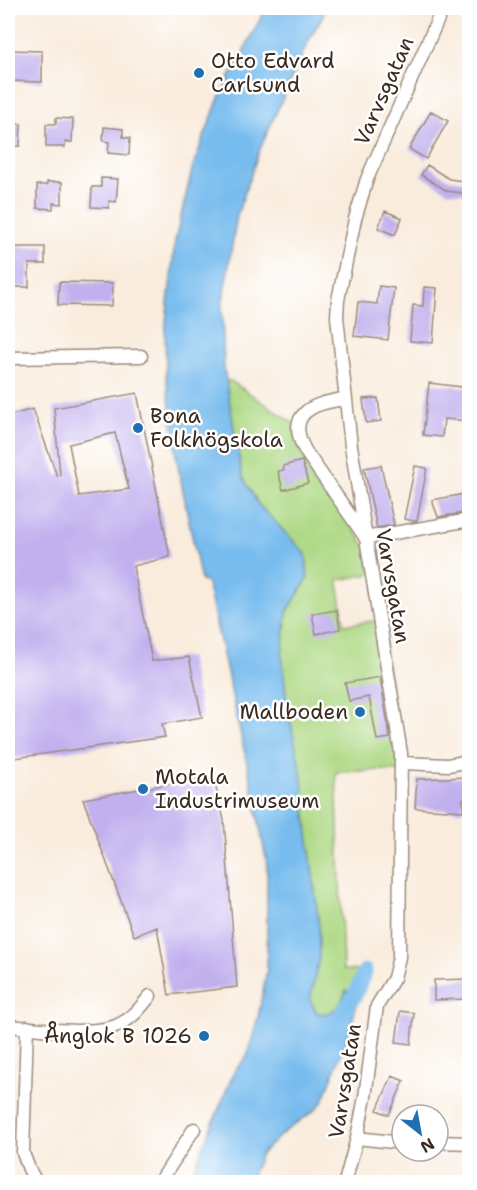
<svg xmlns="http://www.w3.org/2000/svg" width="477" height="1190" font-family="'Shantell Sans',sans-serif">
  <rect width="100%" height="100%" fill="#fff"/>
  <filter id="ink" filterUnits="userSpaceOnUse"><feTurbulence type="fractalNoise" baseFrequency=".0167" numOctaves="2"/><feDisplacementMap in="SourceGraphic" scale="12" xChannelSelector="R" yChannelSelector="G"/><feConvolveMatrix kernelMatrix="1 2 1 2 8 2 1 2 1" color-interpolation-filters="sRGB"/></filter>
  <filter id="wash" filterUnits="userSpaceOnUse"><feTurbulence type="fractalNoise" baseFrequency=".008" numOctaves="4" result="noise"/><feDisplacementMap in="SourceGraphic" scale="24" xChannelSelector="R" yChannelSelector="G"/><feGaussianBlur stdDeviation="1.35" result="paint"/><feColorMatrix in="noise" values="0 0 0 0 0 0 0 0 0 0 0 0 0 0 0 0 0 1.4 0 .05"/><feComposite in="paint" operator="in"/></filter>
  <g filter="url(#wash)">
    <rect width="100%" height="100%" fill="#f9ecdd"/>
    <path fill="#afd985" stroke="#758252" stroke-width="1.5" d="M231,381L293,423L299,449L366,547L371,574L338,580L344,625L380,620L404,772L382,770L336,772L343,970L365,971L354,997L317,1045L289,889L190,382Z"/>
    <path fill="#77bcee" stroke="#597386" stroke-width="1.5" d="M266,8H327L307,44L259,151L237,215L222,305L224,369L242,475L258,504L306,554L308,578L287,612L282,655L287,704L301,772L319,927V958L310,1000L317,1013C334,1016 341,1005 346,990L354,996L360,994L347,1038L323,1101L315,1110L283,1133L261,1154L249,1182H188L235,1070L247,1057L258,1017L267,970V864L251,781L207,582L201,581L177,461L166,375L165,331L175,241L193,166L219,98Z"/>
    <g fill="none" stroke-linecap="round" stroke-linejoin="round">
      <path stroke="#77bcee" stroke-width="15" d="M342,1012L354,997L365,971"/>
    </g>
    <g id="blocks">
      <path fill="#c1b0ee" fill-rule="evenodd" d="M8,50L42,51V82L8,81Z
        M431,111L448,121L426,159L409,149Z
        M56,118L73,119L72,142H65V147H46V124H56Z
        M8,123L21,124L20,146H8Z
        M104,127L123,129V137L130,138L129,155L108,153L109,142L103,141Z
        M427,165L449,179L470,182V194L447,191L421,175Z
        M101,178L118,179L116,202L109,201V208L91,207L92,187H101Z
        M47,182H62V204L53,203V209L37,208V185H47Z
        M385,211L402,218L395,235L378,228Z
        M8,247H45V264H29V287H8Z
        M59,282L113,283L112,306L58,305Z
        M379,286L394,288L388,340L354,336L358,302L377,304Z
        M424,287L437,288L433,343L410,341L413,305L423,306Z
        M429,383L470,388V421L444,419L442,437L423,435Z
        M137,393L170,557L133,566L152,661L189,657L202,717L162,724L165,737L8,759V416L33,409L57,476L60,475L54,408ZM115,433L129,489L79,496L69,444Z
        M378,398L381,421L366,423L363,399Z
        M302,461L308,483L283,490L278,471L284,470L283,466Z
        M381,465L394,525L377,528L364,468Z
        M415,466L427,468L417,521H414L404,519Z
        M470,493V512L438,517L432,500Z
        M337,610L340,629L316,634L312,614Z
        M380,677L390,738L377,740L369,697L349,701L345,683Z
        M213,776L224,820L237,987L169,995L157,927L134,936L83,799Z
        M470,777V797L463,799V811L415,808L417,779Z
        M470,979V999L434,1000V980Z
        M400,1011L414,1013L411,1044L396,1042Z
        M392,1076L404,1081L389,1115L377,1110Z"/>
    </g>
  </g>
  <g filter="url(#ink)">
    <use href="#blocks" fill-opacity="0" stroke="#9a8b7e" stroke-width="1.5"/>
    <g fill="none" stroke-linecap="round" stroke-linejoin="round">
      <g stroke="#9a8b7e" stroke-width="15">
        <path id="street" d="M8,358L141,356
          M345,399C312,403 284,414 306,452L363,534
          M365,538L470,520
          M402,763L448,765L470,761
          M8,1026C36,1028 95,1037 120,1024C133,1018 141,1007 150,996
          M27,1027L23,1153L29,1169L36,1182
          M357,1138L402,1143
          M438,1142L470,1143
          M160,1182L194,1129
          M345,1182L357,1138L365,1097L377,1006L394,978L399,957L401,753L351,446L337,317L338,300L355,219L367,179L443,8"/>
      </g>
      <use href="#street" stroke="#fff" stroke-width="12"/>
    </g>
  </g>
  <g fill="#1f6fb2" stroke="#fff" stroke-width="2">
    <circle cx="199" cy="73" r="6"/>
    <circle cx="138" cy="428" r="6"/>
    <circle cx="360" cy="712" r="6"/>
    <circle cx="143" cy="789" r="6"/>
    <circle cx="204" cy="1036" r="6"/>
  </g>
  <g text-anchor="middle" dominant-baseline="central" stroke-width="5" stroke-linejoin="round" paint-order="stroke">
    <g font-size="21" fill="#3b2a1e" stroke="#fff" text-anchor="start">
      <text x="211" y="61">Otto Edvard<tspan x="211" dy="24">Carlsund</tspan></text>
      <text x="150" y="416">Bona<tspan x="150" dy="24">Folkhögskola</tspan></text>
      <text x="348" y="712" text-anchor="end">Mallboden</text>
      <text x="155" y="777">Motala<tspan x="155" dy="24">Industrimuseum</tspan></text>
      <text x="192" y="1036" text-anchor="end">Ånglok B 1026</text>
    </g>
    <g font-size="21" fill="#3b2a1e" stroke="#fff">
      <text transform="translate(384 91) rotate(-66)">Varvsgatan</text>
      <text transform="translate(393 586) rotate(80)">Varvsgatan</text>
      <text transform="translate(345 1081) rotate(-81)">Varvsgatan</text>
    </g>
  </g>
  <rect width="477" height="1190" fill="none" stroke="#fff" stroke-width="30"/>
  <g transform="translate(420 1133) rotate(149)"><circle r="28" fill="#ffffff" stroke="#b1aaa5" stroke-width="1.5"/>
  <path d="M0-4.5L10 22L0 15L-10 22Z" fill="#1f6fb2"/>
  <text y="-9" font-size="16" font-weight="bold" text-anchor="middle" fill="#3b2a1e">N</text>
  </g>
</svg>
